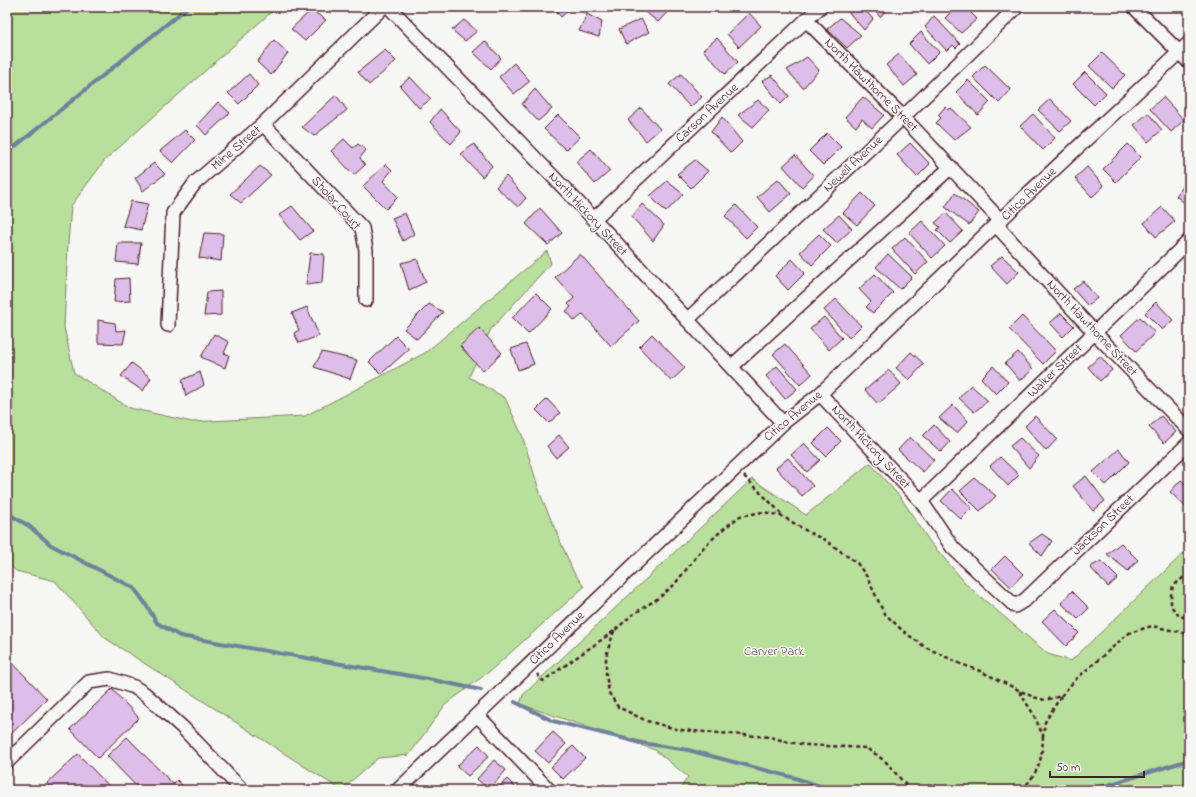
<svg xmlns="http://www.w3.org/2000/svg" width="1196" height="797" font-family="'Indie Flower',sans-serif">
  <rect width="100%" height="100%" fill="#f6f6f2"/>
  <filter id="ink" filterUnits="userSpaceOnUse"><feTurbulence type="fractalNoise" baseFrequency=".025" numOctaves="2"/><feDisplacementMap in="SourceGraphic" scale="8" xChannelSelector="R" yChannelSelector="G"/><feConvolveMatrix kernelMatrix="1 2 1 2 8 2 1 2 1" color-interpolation-filters="sRGB"/></filter>
  <g filter="url(#ink)">
    <path fill="#b8e09c" stroke="#818064" d="M7,7H277L105,160L71,206L68,244L64,327L74,373L130,408L192,422L305,416L425,353L547,251L551,263L491,329L469,377L505,398L522,435L541,496L573,571L584,587L490,671L445,705L409,755L378,758L341,790L105,638L55,581L16,571L7,563Z
      M870,463L901,498L930,542L969,587L1048,654L1071,661L1189,548V790H679L688,777L655,750L520,704L523,695L752,479L806,515Z"/>
    <g fill="none" stroke-linecap="round" stroke-linejoin="round">
      <path stroke="#70819c" stroke-width="4" d="M7,153L188,7
        M7,513L29,526L51,545L134,588L145,603L157,623L180,636L428,679L481,690
        M515,702L553,721L642,743L688,750L795,778L832,790
        M1092,790L1189,760"/>
    </g>
    <path fill="#debde8" stroke="#4a1f2b" d="M553,7H572L561,17Z
      M649,7H672L658,22L644,11Z
      M846,7H862L873,19L864,30L845,8Z
      M871,7H889L880,17Z
      M956,7H977L971,13L977,19L961,33L945,18Z
      M311,10L326,20L305,41L291,29Z
      M749,13L761,26L739,47L727,34Z
      M587,14L602,22L599,37L579,31Z
      M934,16L960,44L956,48L953,45L947,51L925,27Z
      M840,18L861,35L847,48L827,29Z
      M641,19L649,32L626,44L619,29Z
      M464,20L477,31L465,41L452,30Z
      M921,32L939,52L927,64L909,44Z
      M717,38L738,62L725,74L703,50Z
      M274,40L288,53L271,75L257,62Z
      M485,41L501,58L491,69L473,52Z
      M385,50L396,61L369,85L358,72Z
      M1102,53L1125,75L1112,88L1089,66Z
      M899,54L917,75L904,86L886,65Z
      M807,57L819,70L803,88L787,70Z
      M514,63L530,81L514,94L499,77Z
      M985,65L1011,90L999,103L973,77Z
      M1085,72L1106,93L1094,105L1073,84Z
      M249,74L258,85L239,104L228,93Z
      M681,74L702,97L690,107L669,84Z
      M772,75L789,96L781,104L762,81Z
      M410,77L431,99L419,108L400,86Z
      M968,80L990,102L978,115L956,92Z
      M535,89L552,109L538,121L522,104Z
      M336,95L347,110L314,136L302,127Z
      M863,97L884,115L872,128L862,119L856,127L845,117Z
      M1163,97L1184,120L1171,132L1150,109Z
      M1050,99L1071,121L1060,131L1038,110Z
      M758,100L769,110L753,127L738,115Z
      M218,102L230,113L206,135L197,125Z
      M945,107L948,110L951,108L971,127L954,140L936,123L941,118L938,115Z
      M641,108L660,129L646,141L628,120Z
      M440,109L461,132L451,144L430,122Z
      M1148,113L1162,130L1148,142L1134,125Z
      M1033,114L1055,138L1043,150L1020,126Z
      M558,115L580,137L566,150L544,129Z
      M722,117L742,142L731,153L711,132Z
      M185,130L195,140L173,163L160,151Z
      M827,133L841,147L823,165L809,151Z
      M344,139L353,148L358,144L366,150L360,158L365,165L354,175L331,151Z
      M910,143L930,164L917,177L897,155Z
      M474,144L492,166L482,177L461,154Z
      M1128,144L1141,157L1116,182L1103,169Z
      M591,149L610,171L595,184L576,162Z
      M795,155L814,176L802,187L783,166Z
      M695,160L708,171L691,188L677,174Z
      M154,163L165,174L143,191L135,178Z
      M386,164L392,170L383,181L398,197L386,209L363,186Z
      M260,166L271,175L241,203L230,194Z
      M1087,167L1104,186L1092,197L1075,178Z
      M506,176L526,198L518,207L496,187Z
      M778,179L791,194L770,212L757,197Z
      M667,181L683,194L666,212L650,196Z
      M1185,184L1189,187V207L1176,196Z
      M862,193L875,206L857,225L843,213Z
      M955,193L979,212L969,225L945,207Z
      M131,201L148,204L141,230L123,226Z
      M642,204L664,225L653,241L632,217Z
      M736,205L757,227L746,238L725,216Z
      M292,206L313,231L300,240L279,215Z
      M1162,207L1175,221L1156,237L1144,223Z
      M540,208L562,233L548,245L526,224Z
      M405,213L414,234L403,241L392,218Z
      M946,213L963,231L950,243L937,230L940,227L935,223Z
      M839,215L852,229L837,243L823,229Z
      M922,221L945,246L932,258L909,233Z
      M204,233L223,234L221,261L199,258Z
      M819,234L831,246L812,265L800,252Z
      M905,237L928,262L915,274L892,249Z
      M118,243H141L138,264L116,262Z
      M310,253L324,254L322,283L306,285Z
      M580,254L639,321L611,346L583,314L575,321L566,311L571,307L568,304L574,298L555,277Z
      M888,254L912,277L900,289L876,267Z
      M1002,256L1019,272L1007,284L990,266Z
      M417,259L426,282L409,290L401,263Z
      M792,259L805,273L788,290L775,276Z
      M875,274L893,293L873,313L866,307L871,302L859,289Z
      M129,278L130,301L114,302L116,279Z
      M1083,281L1097,298L1088,306L1073,289Z
      M221,291V315L204,316L207,292Z
      M536,293L552,309L528,334L512,318Z
      M836,299L861,326L849,338L824,310Z
      M1156,302L1173,320L1162,330L1145,313Z
      M429,304L443,312L417,339L404,329Z
      M307,307L319,336L299,343L294,333L299,330L292,313Z
      M1061,313L1074,326L1063,337L1050,323Z
      M1022,316L1056,351L1043,364L1009,329Z
      M824,317L842,338L829,350L810,329Z
      M1140,317L1155,333L1136,351L1121,335Z
      M98,320L115,323L116,331L126,330L123,344L98,343Z
      M479,328L502,353L483,371L460,346Z
      M214,334L229,342L224,353L229,355L225,368L201,357Z
      M652,334L685,368L671,381L639,347Z
      M396,336L409,349L381,374L369,362Z
      M526,344L534,364L518,370L511,349Z
      M785,344L812,374L800,385L773,354Z
      M322,352L357,360L350,379L314,367Z
      M911,352L924,364L909,380L896,368Z
      M1018,352L1033,369L1020,381L1005,363Z
      M1100,356L1112,370L1100,381L1088,367Z
      M132,363L151,378L143,391L121,376Z
      M777,366L797,389L785,399L766,376Z
      M993,366L1008,382L996,394L981,378Z
      M889,370L901,384L878,404L865,390Z
      M200,372L204,385L186,396L182,380Z
      M971,385L988,401L974,412L959,398Z
      M547,399L560,413L549,423L536,410Z
      M953,405L968,421L957,433L939,418Z
      M1035,416L1057,439L1046,451L1025,426Z
      M1161,416L1176,432L1164,443L1149,427Z
      M934,425L950,442L941,452L923,436Z
      M828,428L841,441L826,456L813,443Z
      M559,435L569,447L556,458L547,446Z
      M910,437L934,460L923,472L898,450Z
      M1020,438L1039,456L1029,468L1010,446Z
      M804,443L820,460L807,472L791,455Z
      M1119,449L1129,462L1106,485L1093,472Z
      M1000,457L1019,475L1008,486L990,466Z
      M788,458L813,486L802,496L776,468Z
      M1086,476L1105,501L1093,511L1073,486Z
      M975,478L996,496L980,511L960,491Z
      M1181,480L1189,487L1188,509L1170,492Z
      M952,489L972,508L961,519L941,501Z
      M1042,534L1052,541L1042,556L1029,543Z
      M1121,543L1138,560L1128,571L1107,554Z
      M1005,556L1023,574L1011,587L992,569Z
      M1101,561L1118,578L1108,587L1090,567Z
      M1072,591L1089,608L1078,619L1061,603Z
      M1055,609L1079,633L1066,646L1042,621Z
      M7,657L47,699L7,738Z
      M112,689L139,718L98,758L70,729Z
      M553,732L566,744L548,763L535,751Z
      M127,737L173,784L177,780L187,790H140L107,756Z
      M479,745L489,756L468,776L457,766Z
      M573,746L585,758L563,779L551,767Z
      M78,754L113,790H54L47,783Z
      M494,760L506,770L489,790L477,779Z
      M507,779L518,790H496Z
      M604,784L609,790H598Z"/>
    <g fill="none" stroke-linecap="round" stroke-linejoin="round">
      <g stroke="#4a1f2b" stroke-width="16">
        <path id="minor" d="M389,7L594,219L783,423
          M1134,7L1189,62
          M806,20L903,117L1001,221
          M263,124L362,228L366,250V300
          M594,219L820,7
          M996,225L1095,333L1189,430
          M687,320L903,117L1017,7
          M168,325L173,213L195,183L263,124L383,7
          M731,367L951,167
          M820,394L921,501L953,548L1015,606L1025,600L1189,443
          M921,501L1189,241
          M477,715L549,790
          M7,762L89,682L110,679L134,687L145,694L182,727L242,790
          M398,790L783,423L820,394L1014,207L1189,43"/>
      </g>
      <path stroke="#4a1f2b" stroke-width="2.5" stroke-dasharray="4 3" stroke-linecap="butt" d="M744,476L778,510L782,516
        M1189,573L1173,586L1171,595V606L1179,616L1189,618
        M614,631L606,656V674L609,693L618,707L647,721L680,730L770,737L788,742L807,745L866,748L877,755L887,763L910,790
        M537,674L543,681L614,631L632,615L660,597L674,585L703,548L722,530L740,516L763,512L782,516L810,533L825,540L857,563L867,577L884,613L903,631L925,647L961,664L980,671L1033,697L1045,700L1061,696L1045,722L1043,736L1034,715L1019,691
        M1061,696L1075,680L1129,633L1152,626L1189,634
        M1022,790C1039,771 1042,761 1043,736"/>
      <use href="#minor" stroke="#f6f6f2" stroke-width="13"/>
    </g>
  </g>
  <g text-anchor="middle" dominant-baseline="central" stroke-width="3" stroke-linejoin="round" paint-order="stroke">
    <g font-size="13" fill="#4a1f2b" stroke="#f6f6f2">
      <text transform="translate(871 85) rotate(45)">North Hawthorne Street</text>
      <text transform="translate(707 113) rotate(-43)">Carson Avenue</text>
      <text transform="translate(236 148) rotate(-41)">Milne Street</text>
      <text transform="translate(853 164) rotate(-43)">Newell Avenue</text>
      <text transform="translate(1029 194) rotate(-44)">Citico Avenue</text>
      <text transform="translate(336 203) rotate(48)">Sholar Court</text>
      <text transform="translate(588 214) rotate(47)">North Hickory Street</text>
      <text transform="translate(1092 328) rotate(47)">North Hawthorne Street</text>
      <text transform="translate(1055 371) rotate(-44)">Walker Street</text>
      <text transform="translate(793 416) rotate(-40)">Citico Avenue</text>
      <text transform="translate(871 447) rotate(47)">North Hickory Street</text>
      <text transform="translate(1103 525) rotate(-44)">Jackson Street</text>
      <text transform="translate(557 638) rotate(-44)">Citico Avenue</text>
    </g>
    <g font-size="13" fill="#664f47" stroke="#f6f6f2">
      <text x="774" y="651">Carver Park</text>
    </g>
  </g>
  <rect width="1196" height="797" fill="none" stroke="#f6f6f2" stroke-width="24"/>
  <rect x="12" y="12" width="1172" height="773" fill="none" stroke="#4a1f2b" stroke-width="1.5" filter="url(#ink)"/>
  <path d="M1050 771v6h94v-6" fill="none" stroke="#4a1f2b" stroke-width="2"/>
  <text x="1056" y="771" font-size="12" fill="#4a1f2b" stroke="#f6f6f2" stroke-width="3" paint-order="stroke">50 m</text>
</svg>
